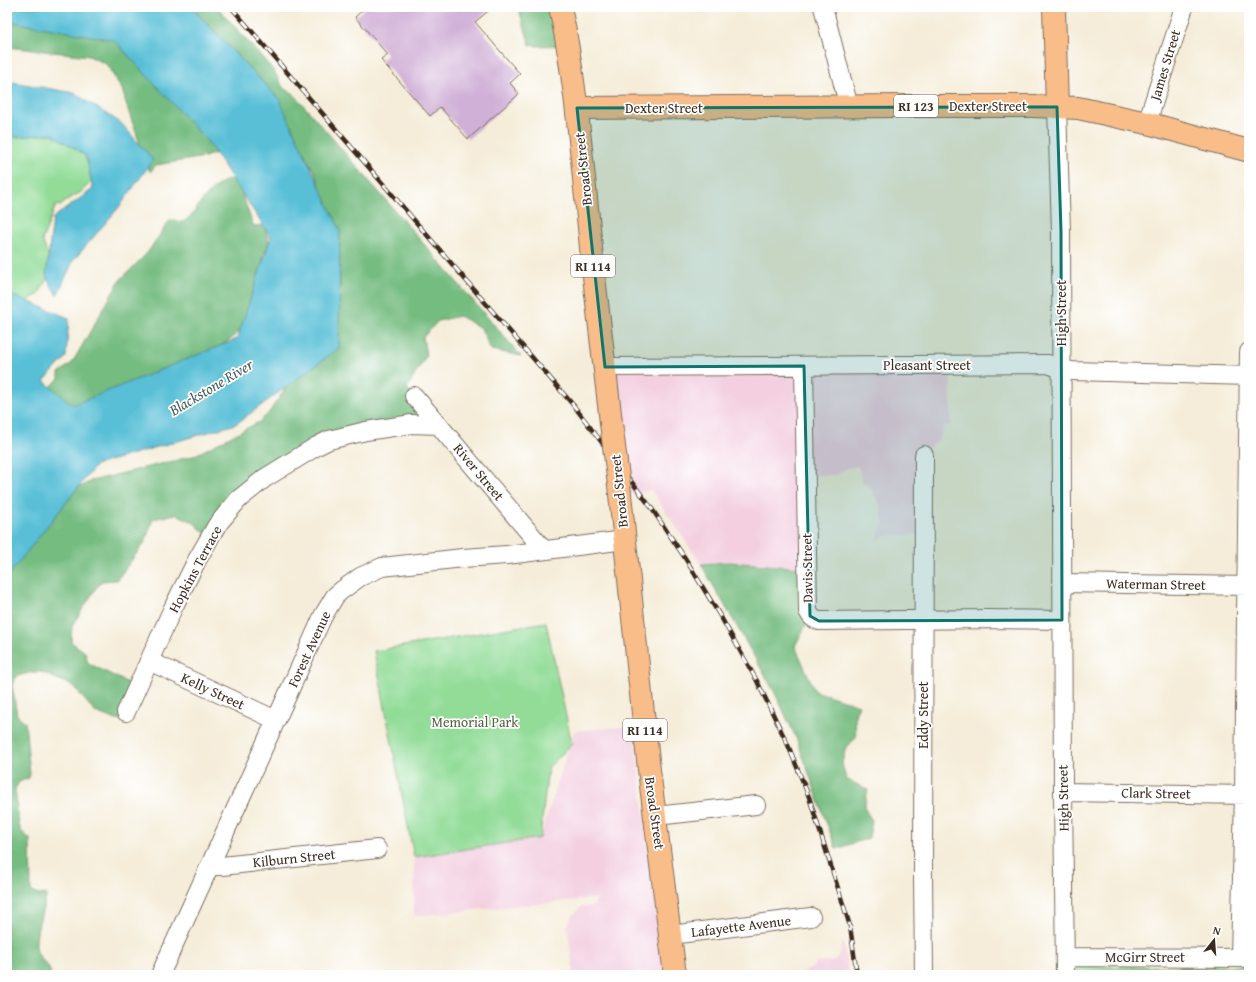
<svg xmlns="http://www.w3.org/2000/svg" width="1256" height="982" font-family="'Gentium Book Plus',serif">
  <rect width="100%" height="100%" fill="#fff"/>
  <filter id="ink" filterUnits="userSpaceOnUse"><feTurbulence type="fractalNoise" baseFrequency=".025" numOctaves="2"/><feDisplacementMap in="SourceGraphic" scale="8" xChannelSelector="R" yChannelSelector="G"/><feConvolveMatrix kernelMatrix="1 2 1 2 8 2 1 2 1" color-interpolation-filters="sRGB"/></filter>
  <filter id="wash" filterUnits="userSpaceOnUse"><feTurbulence type="fractalNoise" baseFrequency=".012" numOctaves="4" result="noise"/><feDisplacementMap in="SourceGraphic" scale="16" xChannelSelector="R" yChannelSelector="G"/><feGaussianBlur stdDeviation="0.9" result="paint"/><feColorMatrix in="noise" values="0 0 0 0 0 0 0 0 0 0 0 0 0 0 0 0 0 1.4 0 .05"/><feComposite in="paint" operator="in"/></filter>
  <g filter="url(#wash)">
    <rect width="100%" height="100%" fill="#f5edd9"/>
    <path fill="#f3cfe0" d="M606,368L951,371V425L944,426L938,441L922,452L918,534L886,536L876,541L883,523L881,507L870,487L862,482L858,466L847,468L837,475H806L805,569L730,562L701,564L651,490L619,497Z
      M634,726L653,890L662,889L673,975H574L567,926L570,919L581,907L593,906L598,898L414,916V857L540,838L574,731Z
      M843,940L849,975H803L801,973L812,968L816,963L834,961L840,955Z"/>
    <path fill="#92dc98" stroke="#66835b" d="M29,132C37,133 59,134 66,137C83,146 88,163 93,180L81,192L70,198L60,206L56,205L42,240L53,268L38,295L21,303L7,294V138L22,135Z
      M546,622L572,744L548,768L540,838L414,857L374,651Z
      M1249,966V975H1075V967Z"/>
    <path fill="#75bc80" stroke="#58734f" d="M7,7H41L108,25L228,153L212,154L205,157L156,165L150,172L129,113L122,89L106,64L89,56L7,47Z
      M184,7H217L274,71L284,89L293,93L521,356L491,350L481,328L459,316L438,321L423,337L426,356L407,388L430,417L330,442L258,484L210,538L193,522L176,514L153,519L145,542L117,580L102,581L96,588L72,626L71,642L85,652L88,663L134,686L135,690L121,719L116,720L95,712L73,686L41,672H34L17,676L12,685L17,715L25,722L30,774L29,778L19,782L15,789L19,825L21,831L30,839L31,891L38,895L47,894C44,908 31,941 38,954C43,963 49,964 51,975H7V552L71,492L91,481L193,456L259,422L268,414L325,330L340,287L339,258L330,217L315,172L289,129Z
      M518,7H554L562,45L538,46L530,45Z
      M236,177L253,225L257,226L263,225C270,240 271,242 262,257L264,268L258,312L231,339L175,375L70,409L36,404L59,378V373L72,363L120,280L148,252L170,220L183,222L192,215L204,198L220,183Z
      M730,562L800,568L813,622L806,625L795,646L815,691L859,705L855,715L856,738L846,747L842,763L846,779L868,790C865,804 862,807 872,820L869,838L836,849L797,740L774,691L701,564Z"/>
    <path fill="#59bfd7" stroke="#4a747a" d="M7,7H191L279,99L340,230L339,348L236,424L96,465L7,577V294L30,302L69,318L66,357L44,381L73,405L237,339L271,237L208,142L114,40L7,21Z
      M7,81L74,93L121,123L153,160L120,206L73,261L57,296L46,276L53,218L93,189L86,156L52,134L7,138Z"/>
    <g id="blocks">
      <path fill="#d0b0d7" d="M366,7H493L475,22L520,74L510,83L519,94L468,139L440,107L430,116L381,60L388,55L355,17Z"/>
    </g>
  </g>
  <g filter="url(#ink)">
    <use href="#blocks" fill-opacity="0" stroke="#7c6e5f" stroke-width="1"/>
    <g fill="none" stroke-linecap="round" stroke-linejoin="round">
      <g stroke="#7c6e5f" stroke-width="20">
        <path id="minor" d="M823,7L849,107
          M1057,107L1061,231L1063,792L1065,975
          M1147,123L1184,7
          M804,366L808,611C811,617 813,619 819,621L987,619L1062,620
          M605,367L1048,364L1062,369L1072,371L1249,376
          M414,396L544,550
          M924,455L923,873L924,975
          M1063,583L1249,586
          M149,661L276,720
          M126,712L173,608L197,560L217,525L239,499L265,478L317,446L329,440L366,431L412,424L439,425
          M1063,792L1249,795
          M656,816L756,805
          M210,866H222L377,849
          M671,935L811,917
          M1066,957L1249,958
          M1240,958L1244,795L1249,352
          M160,975L287,696L323,616L335,596L342,590L360,577L382,567L463,558L507,555L625,540"/>
      </g>
      <g stroke="#7c6e5f" stroke-width="24">
        <path id="major" d="M560,7C576,80 581,153 589,227C595,293 604,358 611,423
          M1054,7L1057,107
          M577,108L906,106H1034L1078,108L1147,123L1249,151
          M619,485L649,770L675,975"/>
      </g>
      <use href="#minor" stroke="#fff" stroke-width="18"/>
      <use href="#major" stroke="#f8bd89" stroke-width="22"/>
      <g stroke="#3b2a1e" stroke-width="4.5">
        <path id="rail" d="M231,7L574,406L650,506L685,558L722,619L757,681L788,745L809,797L850,926L857,975"/>
      </g>
      <use href="#rail" stroke="#fff" stroke-width="3" stroke-dasharray="9" stroke-linecap="butt"/>
      <g stroke="#7c6e5f" stroke-width="24" stroke-linecap="butt">
        <path id="major-bridge" d="M611,423L619,485"/>
      </g>
      <use href="#major-bridge" stroke="#f8bd89" stroke-width="22"/>
    </g>
  </g>
  <path fill="#0f766e" fill-opacity="0.2" stroke="#0f766e" stroke-width="3" stroke-linejoin="round" d="M1057,107L1061,231L1062,620L819,621L810,616L804,366L605,367L577,108Z"/>
  <g text-anchor="middle" dominant-baseline="central" stroke-width="3.5" stroke-linejoin="round" paint-order="stroke">
    <g fill="#fff" stroke="#766a62" stroke-width="1">
      <rect x="894" y="95" width="44" height="22" rx="3"/>
      <rect x="571" y="255" width="44" height="22" rx="3"/>
      <rect x="623" y="719" width="44" height="22" rx="3"/>
    </g>
    <g font-size="13" font-weight="bold" fill="#3b2a1e">
      <text x="916" y="106">RI 123</text>
      <text x="593" y="266">RI 114</text>
      <text x="645" y="730">RI 114</text>
    </g>
    <g font-size="14" fill="#3b2a1e" stroke="#fff">
      <text transform="translate(1165 65) rotate(-73)">James Street</text>
      <text x="988" y="106">Dexter Street</text>
      <text x="664" y="108">Dexter Street</text>
      <text transform="translate(583 169) rotate(-96)">Broad Street</text>
      <text transform="translate(1061 313) rotate(-90)">High Street</text>
      <text x="927" y="365">Pleasant Street</text>
      <text transform="translate(479 472) rotate(50)">River Street</text>
      <text transform="translate(619 491) rotate(-96)">Broad Street</text>
      <text transform="translate(807 568) rotate(-91)">Davis Street</text>
      <text transform="translate(195 569) rotate(-62)">Hopkins Terrace</text>
      <text transform="translate(1156 584) rotate(1)">Waterman Street</text>
      <text transform="translate(309 649) rotate(-65)">Forest Avenue</text>
      <text transform="translate(213 691) rotate(25)">Kelly Street</text>
      <text transform="translate(923 715) rotate(-90)">Eddy Street</text>
      <text transform="translate(1156 793) rotate(1)">Clark Street</text>
      <text transform="translate(1063 798) rotate(-91)">High Street</text>
      <text transform="translate(655 813) rotate(82)">Broad Street</text>
      <text transform="translate(294 858) rotate(-6)">Kilburn Street</text>
      <text transform="translate(741 926) rotate(-7)">Lafayette Avenue</text>
      <text x="1145" y="957">McGirr Street</text>
    </g>
    <g font-size="14" fill="#555f43" stroke="#fff">
      <text x="475" y="722">Memorial Park</text>
    </g>
    <g font-size="15" font-style="italic" fill="#465e5f" stroke="#fff">
      <text transform="translate(211 387) rotate(-31)">Blackstone River</text>
    </g>
  </g>
  <rect width="1256" height="982" fill="none" stroke="#fff" stroke-width="24"/>
  <g transform="translate(1214 940) rotate(17)" stroke="#ffffff" stroke-width="3" paint-order="stroke">
  <path d="M0-3L7 15L0 10L-7 15Z" fill="#3b2a1e"/>
  <text y="-6" font-size="11" font-weight="bold" text-anchor="middle" fill="#3b2a1e">N</text>
  </g>
</svg>
